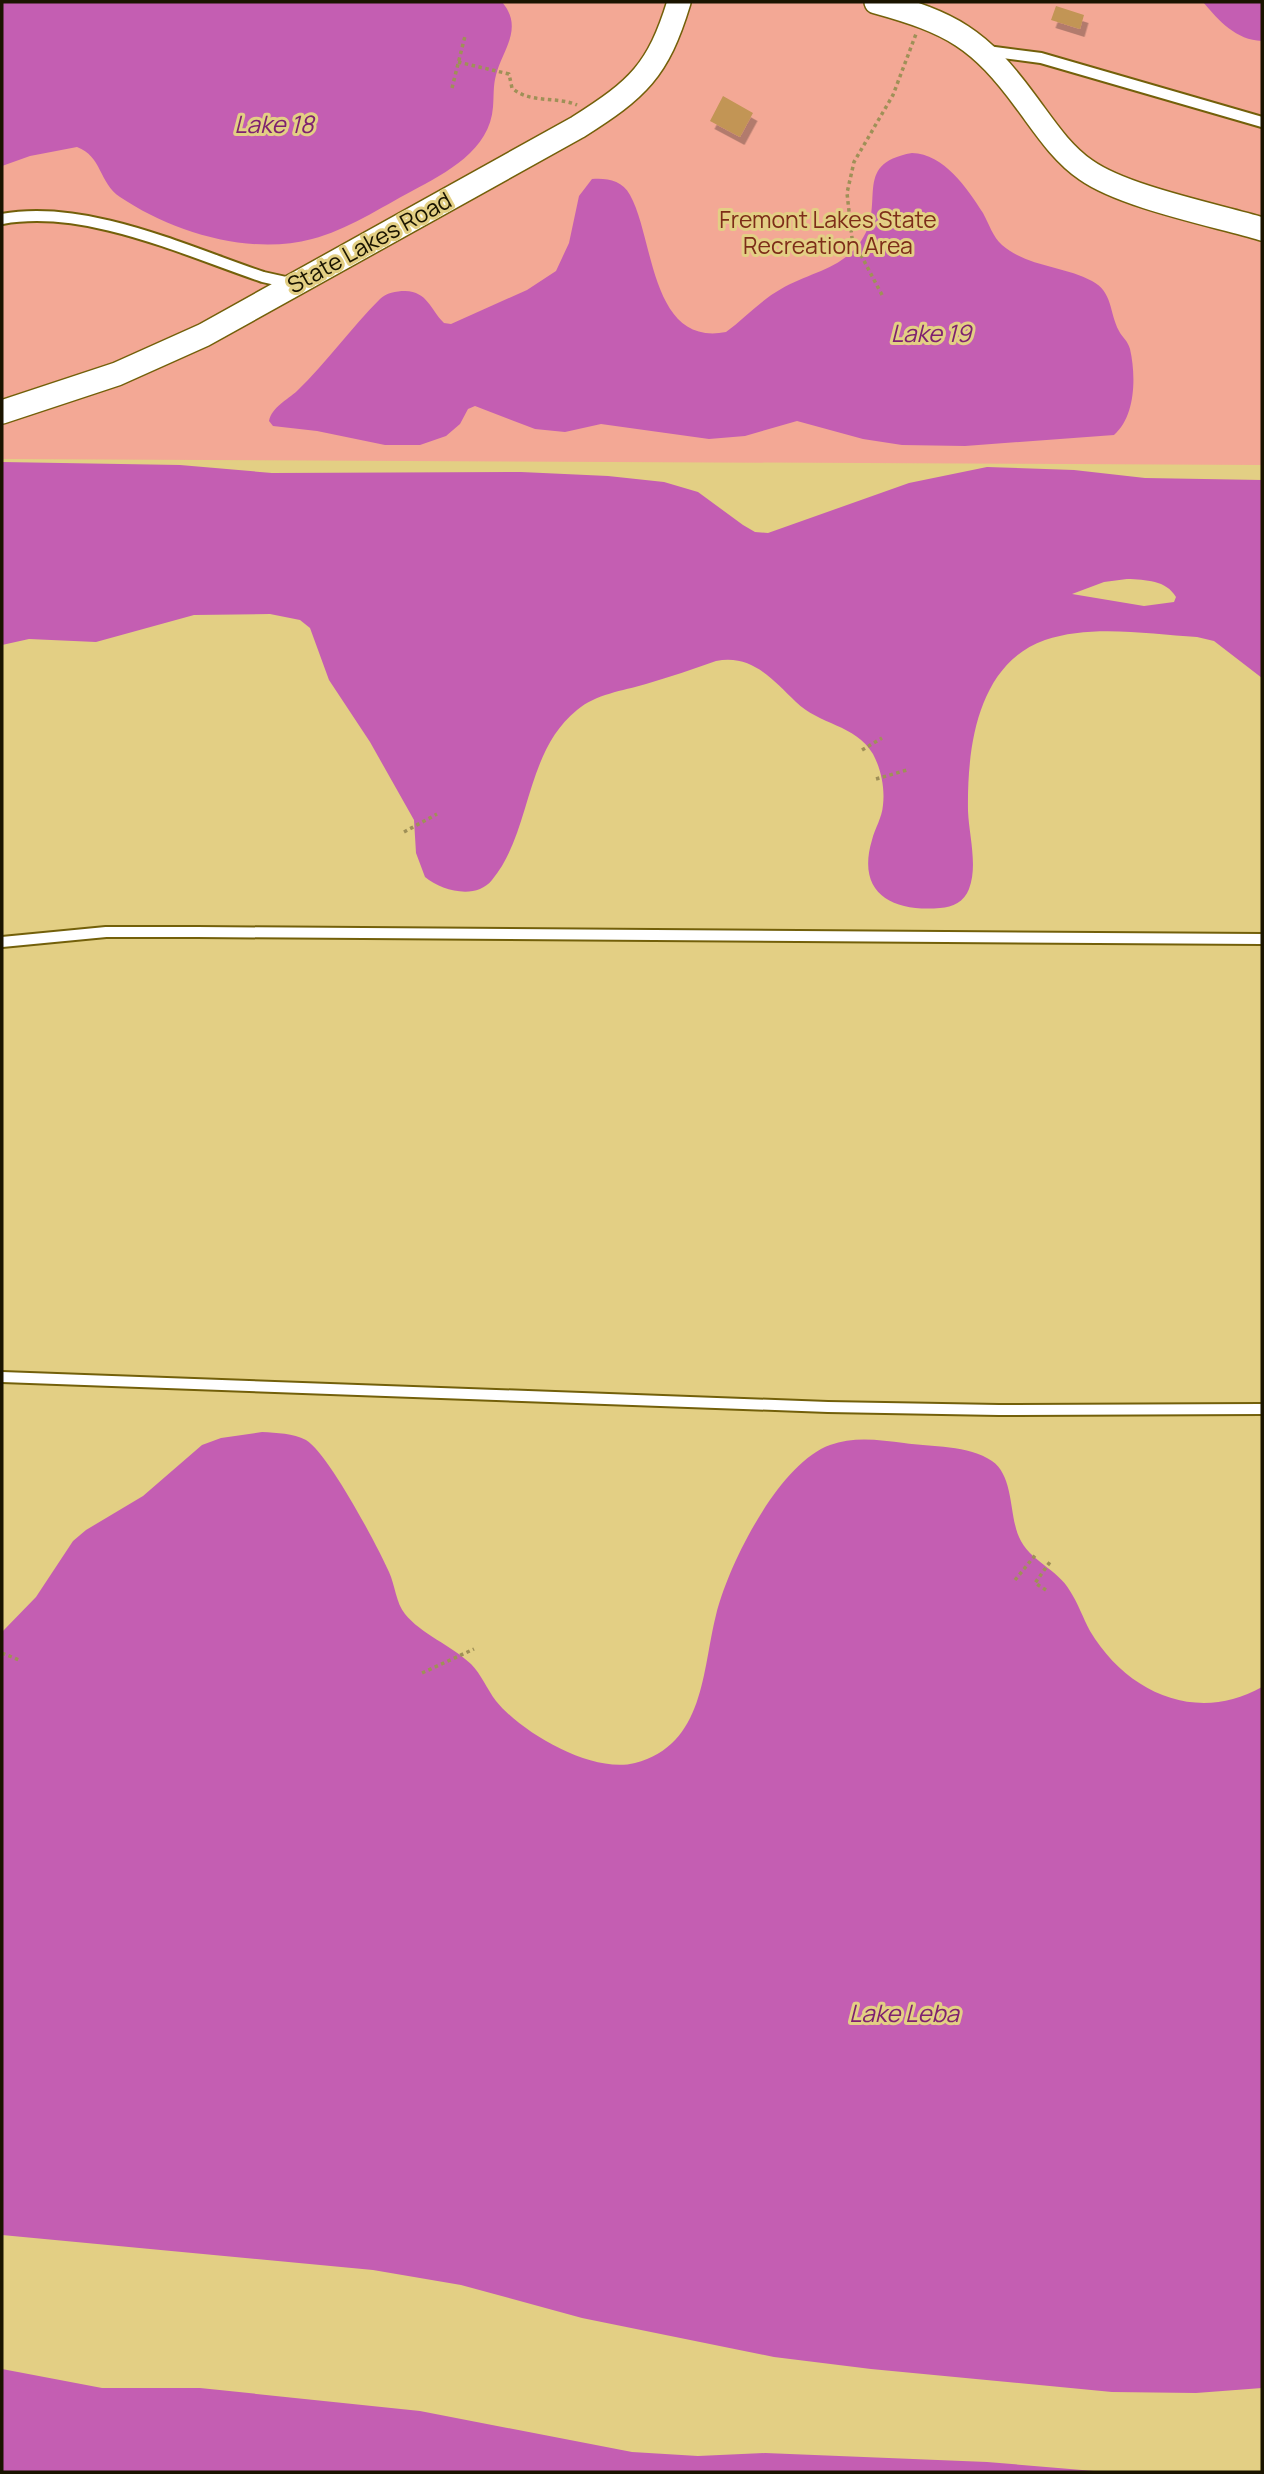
<svg xmlns="http://www.w3.org/2000/svg" width="1264" height="2474" font-family="Manrope,sans-serif">
  <defs>
    <filter id="shadow"><feDropShadow dx="4.5" dy="8" stdDeviation="0" flood-color="#0004"/></filter>
  </defs>
  <rect width="100%" height="100%" fill="#e3cf84"/>
  <path fill="#f3a895" d="M2,2H1262V465L2,459Z"/>
  <path fill="#c45eb2" fill-rule="evenodd" d="M2,2H502C524,28 503,49 496,75C493,86 494,96 493,107C490,150 446,173 412,191C380,208 347,230 312,239C250,256 172,232 120,197C99,183 102,156 77,147L30,156L2,166Z
    M1203,2H1262V41C1236,40 1219,21 1203,2Z
    M912,153C944,154 967,188 983,213C989,224 993,237 1002,245C1027,267 1064,266 1092,281C1113,292 1109,312 1119,331C1122,337 1128,341 1130,349C1136,375 1136,416 1114,435L965,446L902,445L863,439L797,421L745,436L709,439L601,424L565,432L535,429L475,406L468,409L460,424L446,436L420,445H385L317,431L273,426L269,421C272,407 287,400 297,391C327,362 351,328 380,299C386,293 396,291 405,291C428,292 430,309 444,323L451,324L527,290L556,271L569,243L579,196L592,179C607,178 622,180 630,195C654,237 650,347 726,332C745,318 761,300 781,289C808,273 839,270 859,244C889,206 849,164 912,153Z
    M2,462L180,465L272,473L521,472L608,476L664,482L698,492L743,525L755,532L768,533L909,483L987,467L1074,470L1145,478L1262,480V678L1214,641L1197,637C1150,634 1091,624 1045,640C977,664 967,748 968,811C969,835 978,866 969,889C964,902 953,907 940,908C892,912 856,893 872,840C875,828 882,818 883,805C885,788 881,769 873,754C855,724 819,725 796,702C772,679 752,654 716,661C693,669 670,677 646,684C622,691 596,694 577,710C524,753 532,832 492,880C476,900 442,891 425,877L416,853L414,820L370,742L329,680L310,628L300,620L270,614L194,615L96,642L29,639L2,645ZM1127,579C1146,580 1166,580 1176,597L1174,602L1144,606L1072,594L1104,582Z
    M262,1432C277,1433 293,1433 306,1440C328,1453 377,1545 389,1572C395,1585 396,1603 405,1614C420,1633 452,1646 471,1664C481,1674 487,1689 496,1701C522,1733 592,1774 635,1763C705,1745 702,1670 716,1615C728,1565 779,1463 830,1445C854,1436 880,1440 904,1443C931,1447 969,1445 992,1461C1014,1476 1009,1515 1019,1537C1029,1561 1058,1569 1070,1591C1078,1603 1083,1618 1090,1631C1127,1693 1197,1724 1262,1687V2388L1196,2393L1112,2392L871,2369L774,2357L582,2318L461,2285L373,2270L2,2235V1632L36,1597L73,1541L86,1530L143,1496L202,1445L221,1438Z
    M2,2369L102,2388H200L420,2411L632,2452L698,2456L765,2453L987,2462L1106,2472H2Z"/>
  <path fill="#c29555" filter="url(#shadow)" d="M1056,6L1084,15L1080,29L1051,20Z
    M723,96L753,113L740,137L710,121Z"/>
  <g fill="none" stroke-linecap="round" stroke-linejoin="round">
    <g stroke="#73600a" stroke-width="14">
      <path id="lane" d="M987,51L1041,58L1262,122
        M2,219C87,204 183,250 263,277L290,283
        M2,942L106,932H197L1262,939
        M2,1377L828,1407L999,1410L1262,1409"/>
    </g>
    <g stroke="#73600a" stroke-width="26">
      <path id="street" d="M876,2C952,23 979,38 1026,102C1044,126 1061,153 1086,170C1124,197 1215,215 1262,229
        M2,412L117,374L204,335L578,127C638,89 658,71 679,2"/>
    </g>
    <path stroke="#9f9057" stroke-width="3.5" stroke-dasharray="3.5 3.5" stroke-linecap="butt" d="M458,62L509,74L512,88C530,104 557,96 577,105
      M452,88L465,36
      M882,295L852,238L847,193L854,162L893,95L916,34
      M862,750L882,738
      M876,779L907,770
      M404,832L437,814
      M1015,1580L1037,1553
      M1046,1590L1035,1583L1050,1562
      M2,1653L19,1660
      M422,1673L474,1649"/>
    <use href="#lane" stroke="#fff" stroke-width="10"/>
    <use href="#street" stroke="#fff" stroke-width="23"/>
  </g>
  <g text-anchor="middle" dominant-baseline="central" stroke-width="6" stroke-linejoin="round" paint-order="stroke">
    <g font-size="23" fill="#7d2d19" stroke="#e3cf84">
      <text x="828" y="219">Fremont Lakes State<tspan x="828" dy="26">Recreation Area</tspan></text>
    </g>
    <g font-size="23" fill="#1a1400" stroke="#e3cf84">
      <text transform="translate(369 242) rotate(-29)">State Lakes Road</text>
    </g>
    <g font-size="24" font-style="italic" fill="#7e2170" stroke="#e3cf84">
      <text x="274" y="123">Lake 18</text>
      <text x="931" y="332">Lake 19</text>
      <text x="904" y="2012">Lake Leba</text>
    </g>
  </g>
  <rect width="1264" height="2474" fill="none" stroke="#1a1400" stroke-width="7"/>
</svg>
